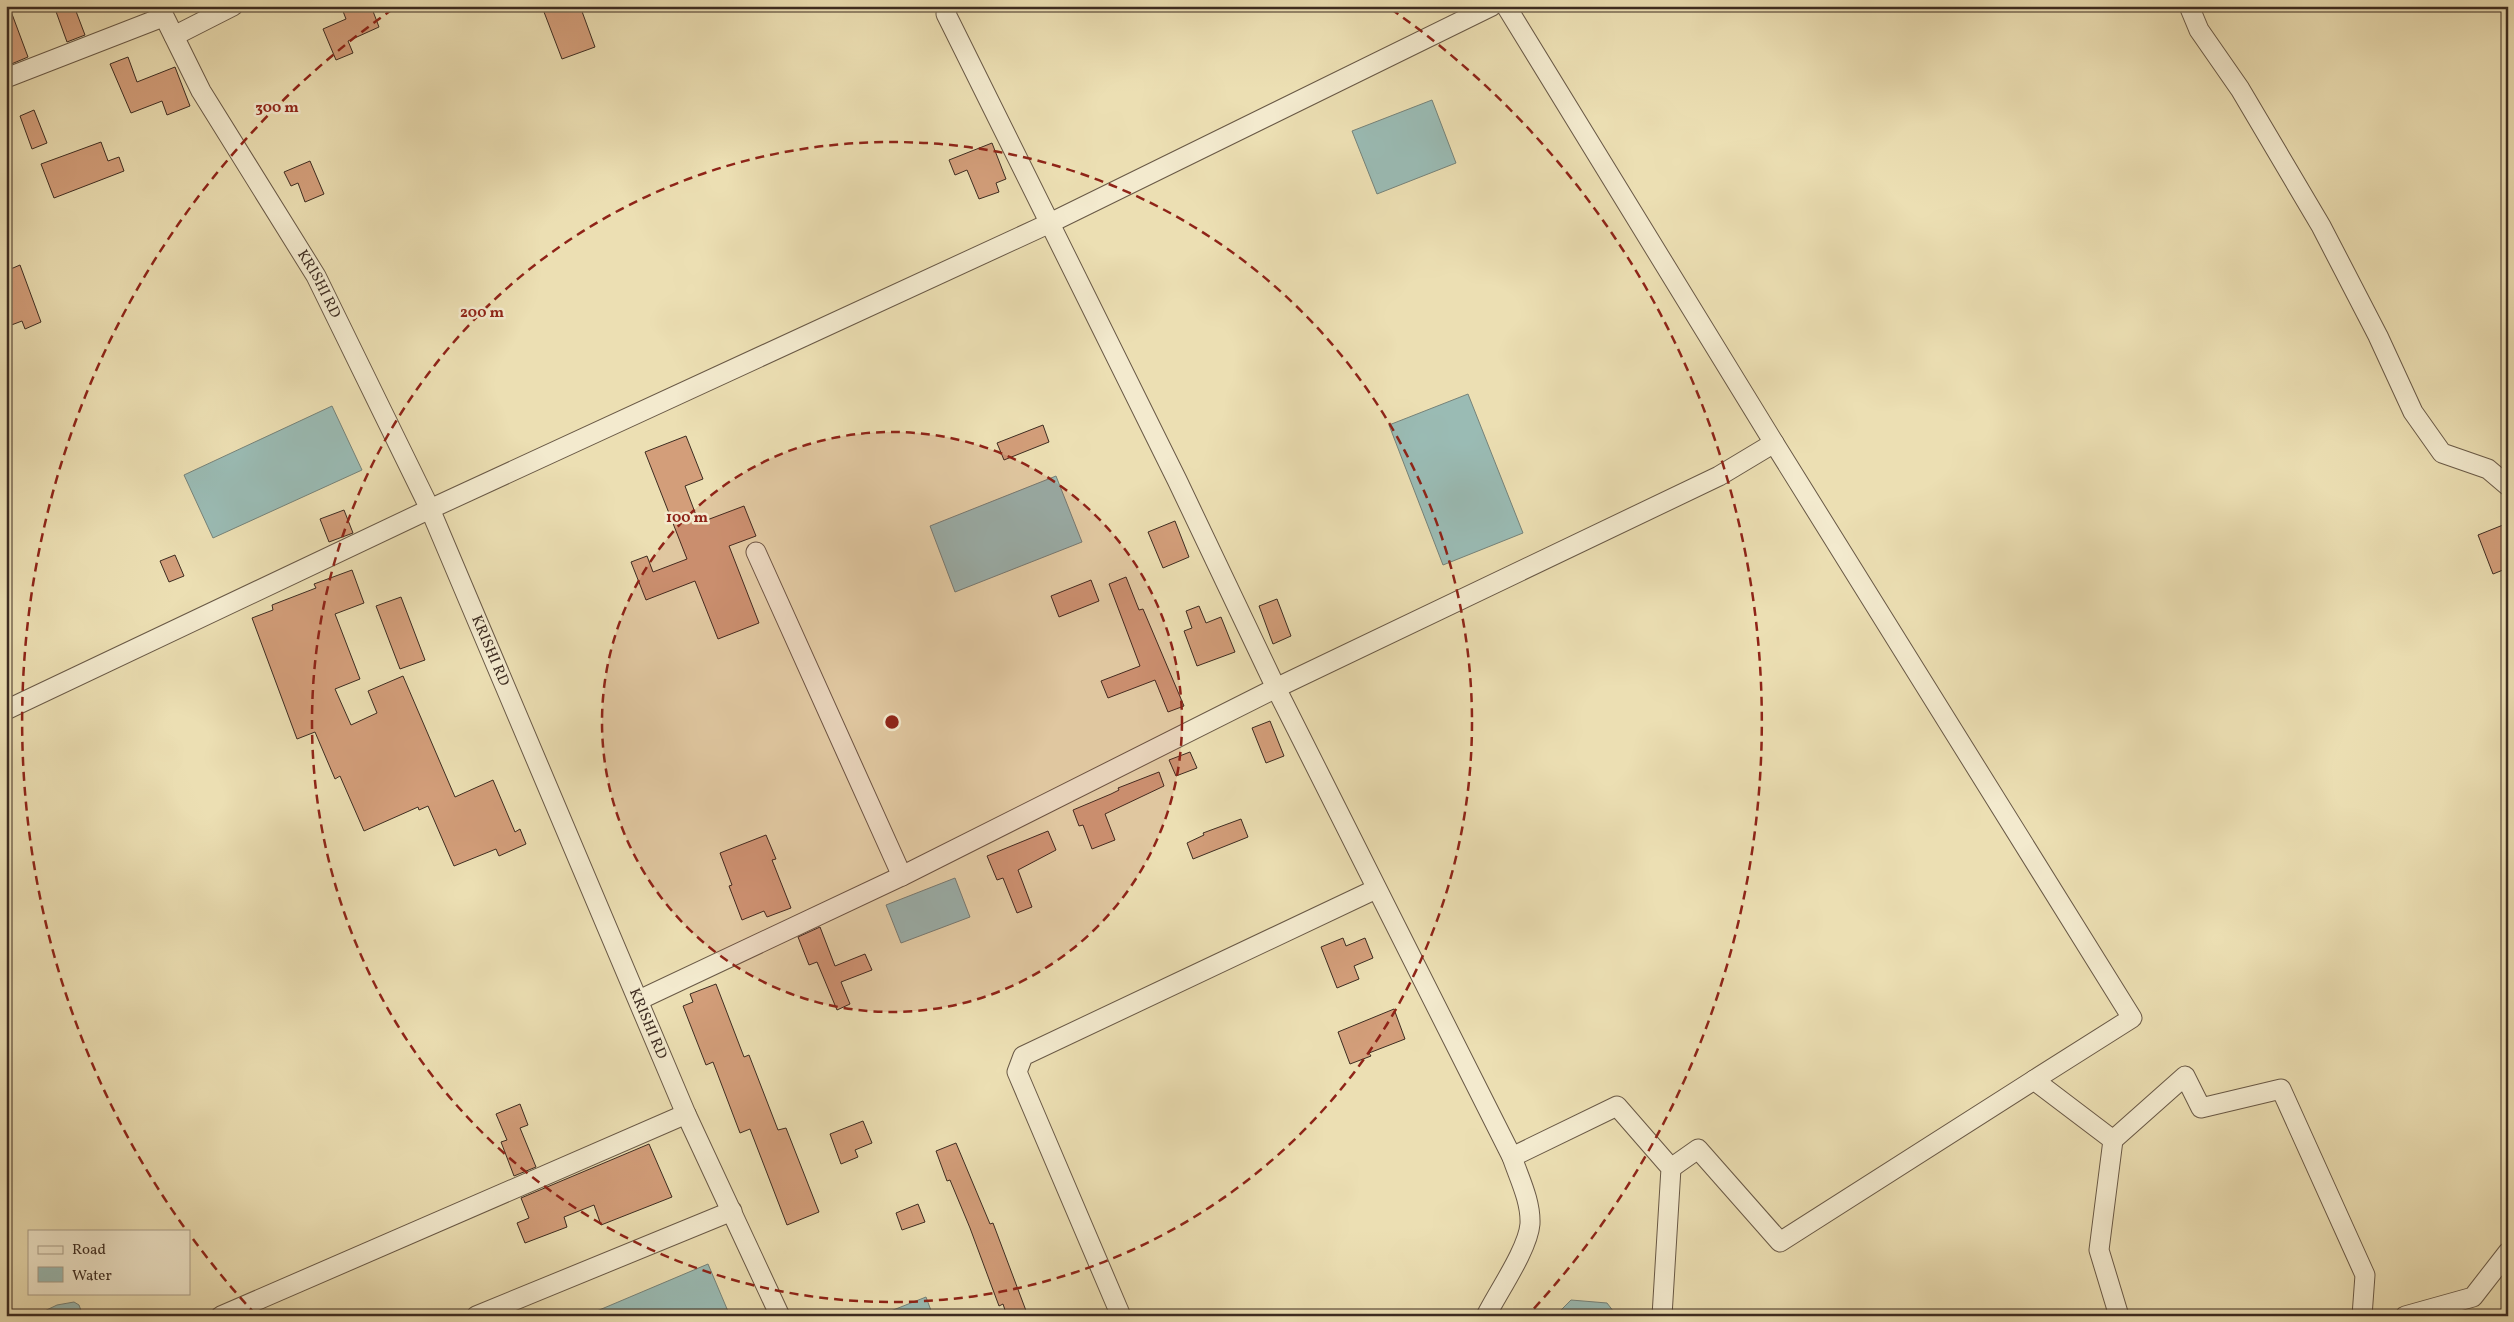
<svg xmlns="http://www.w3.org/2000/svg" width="2514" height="1322" font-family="Vollkorn,serif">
  <rect width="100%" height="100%" fill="#ecdfb3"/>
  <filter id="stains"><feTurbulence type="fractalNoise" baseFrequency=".004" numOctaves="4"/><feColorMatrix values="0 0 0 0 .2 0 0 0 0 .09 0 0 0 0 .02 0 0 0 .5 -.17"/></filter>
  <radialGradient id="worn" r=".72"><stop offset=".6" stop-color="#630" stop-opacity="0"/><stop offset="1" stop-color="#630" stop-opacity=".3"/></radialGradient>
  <path fill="#9abbb4" stroke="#758279" d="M1432,100L1456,163L1377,194L1352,131Z
    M1468,394L1523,533L1443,565L1389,425Z
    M332,406L362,470L213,538L184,475Z
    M1056,476L1082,542L955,592L930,526Z
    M955,878L970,917L901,943L886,905Z
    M708,1264L730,1316H585Z
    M926,1297L933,1316H878Z
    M1571,1300L1607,1303L1617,1316H1555Z
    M74,1302L79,1305L83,1316H34L57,1305Z"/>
  <path fill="#d39e7a" stroke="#3d2c21" d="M6,6H9L28,57L9,65L6,56Z
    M54,6H74L85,35L67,42Z
    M341,6H371L379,27L348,41L353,53L336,60L323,29L346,19Z
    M561,6H580L595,47L562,59L544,12Z
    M128,57L137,82L175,67L190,106L167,115L162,101L131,113L110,64Z
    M34,110L47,143L32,149L20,116Z
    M101,142L108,161L119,157L124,171L54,198L41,164Z
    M992,143L1006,179L996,183L999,192L979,199L967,170L955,175L949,160Z
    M310,161L324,194L305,202L298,183L291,186L284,172Z
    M20,265L41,322L25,329L22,321L6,327V271Z
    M1043,425L1049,442L1004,460L997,443Z
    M686,436L703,479L685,486L699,523L744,506L756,536L729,546L759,623L718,639L695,581L646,600L631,562L647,556L653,572L687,559L645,452Z
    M344,510L353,533L329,542L320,519Z
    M1175,521L1189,557L1163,568L1148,532Z
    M2508,523V568L2493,574L2478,535Z
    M175,555L184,576L169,582L160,561Z
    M352,570L364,603L335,614L360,679L335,689L351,725L377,713L368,691L403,676L455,797L493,780L515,832L520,829L526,844L499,856L496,849L454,866L428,806L419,810L418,807L364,831L340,776L335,779L315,732L297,739L252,618L273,610L272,605L316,588L314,584Z
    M1126,577L1139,610L1143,609L1184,706L1168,712L1155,680L1108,698L1101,681L1140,666L1109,584Z
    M1091,580L1099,601L1059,617L1051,596Z
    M401,597L425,660L400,669L376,606Z
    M1277,599L1291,636L1273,644L1259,606Z
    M1199,606L1206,623L1221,617L1235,652L1197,666L1184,631L1192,628L1186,611Z
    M1270,721L1284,756L1266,763L1252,728Z
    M1190,752L1197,768L1176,776L1169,760Z
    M1159,772L1164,786L1105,814L1115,840L1092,849L1083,825L1079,826L1073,810L1111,794L1119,790L1118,788Z
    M1241,819L1248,837L1193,859L1187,843L1204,835L1203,833Z
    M1048,831L1056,850L1018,870L1032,907L1017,913L1003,878L997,880L987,856Z
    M766,835L776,859L772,860L791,908L767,917L764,911L742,920L729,886L732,885L720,853Z
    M820,927L835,966L865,954L872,970L841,982L850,1004L837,1010L817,962L809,965L798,937Z
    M1343,938L1346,946L1365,938L1373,958L1354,966L1359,979L1337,988L1321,947Z
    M716,984L744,1057L749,1055L778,1130L786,1128L819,1212L787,1225L750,1129L740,1133L713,1062L706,1065L683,1006L693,1002L690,994Z
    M1394,1009L1405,1039L1369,1053L1371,1056L1350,1064L1338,1032Z
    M520,1104L528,1125L520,1128L536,1167L514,1176L501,1142L507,1140L496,1114Z
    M863,1121L872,1143L855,1150L858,1157L841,1164L830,1134Z
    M956,1143L990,1224L993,1223L1028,1316H1007L1003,1304L999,1306L970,1228L950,1180L947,1181L936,1151Z
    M649,1144L672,1197L601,1225L594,1205L564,1217L567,1227L525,1243L517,1223L529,1218L521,1198Z
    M918,1204L925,1222L902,1230L896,1213Z"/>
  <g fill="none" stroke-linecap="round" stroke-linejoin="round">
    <g stroke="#695946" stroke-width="21">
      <g id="minor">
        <path id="s1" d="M159,6L201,91L316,276L430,509L686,1114L780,1316"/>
        <path d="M948,6L946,14L951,24L1177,480L1276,688L1512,1157C1519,1178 1531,1201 1530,1224C1528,1249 1498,1292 1486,1316"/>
        <path d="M1506,6L1774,443L2132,1018L2034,1080"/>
        <path d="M2189,6L2199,30L2240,89L2321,226L2378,336L2413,412L2442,453L2488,469L2508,486"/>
        <path d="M174,36L233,6"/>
        <path d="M6,78L163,17"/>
        <path d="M756,552L902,876"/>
        <path d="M6,710L430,509L1050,223L1492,6"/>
        <path d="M639,1000L902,876L1276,688L1719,476L1774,443"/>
        <path d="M2113,1140L2185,1076L2201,1108L2281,1089L2365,1275L2362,1316"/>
        <path d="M1512,1157L1617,1106L1671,1168L1662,1316"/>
        <path d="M1671,1168L1698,1149L1780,1242L2034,1080L2113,1140L2099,1250L2119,1316"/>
        <path d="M221,1316L686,1114"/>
        <path d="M476,1316L732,1211"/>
        <path d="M1121,1316L1017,1072L1023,1056L1376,889"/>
        <path d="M2405,1316L2473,1297L2508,1252"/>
      </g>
    </g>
    <use href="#minor" stroke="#f3eace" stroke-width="19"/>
  </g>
  <circle cx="892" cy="722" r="290" fill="#8f2418" fill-opacity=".12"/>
  <g fill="none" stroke="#8f2418" stroke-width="2.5" stroke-dasharray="9 6">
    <circle cx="892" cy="722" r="290"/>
    <circle cx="892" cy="722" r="580"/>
    <path d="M256 1315A870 870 0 0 1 193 1239M184 1227A870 870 0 0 1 393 9M1391 9A870 870 0 0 1 1528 1315"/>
  </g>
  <g text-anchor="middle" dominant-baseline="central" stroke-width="5" stroke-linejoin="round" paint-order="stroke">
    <g font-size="15" fill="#3d2c21" stroke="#f3eace">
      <text stroke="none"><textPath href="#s1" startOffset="321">KRISHI RD</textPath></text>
      <text stroke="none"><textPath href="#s1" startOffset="726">KRISHI RD</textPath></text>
      <text stroke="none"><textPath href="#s1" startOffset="1131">KRISHI RD</textPath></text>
    </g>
  </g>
  <circle cx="892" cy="722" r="8" fill="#8f2418" stroke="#f3eace" stroke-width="2.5"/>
  <g font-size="15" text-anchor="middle" font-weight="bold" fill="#8f2418" stroke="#f3eace" stroke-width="5" stroke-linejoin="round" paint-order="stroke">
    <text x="277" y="112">300 m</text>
    <text x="482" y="317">200 m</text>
    <text x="687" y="522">100 m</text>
  </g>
  <rect width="2514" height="1322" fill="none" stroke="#ecdfb3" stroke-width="25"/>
  <rect x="8" y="8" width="2499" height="1307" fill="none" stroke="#3d2c21" stroke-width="2.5"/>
  <rect x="12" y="12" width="2489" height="1297" fill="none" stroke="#3d2c21"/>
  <rect x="28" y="1230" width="162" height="65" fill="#f3eace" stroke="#aa9e89"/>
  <rect x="38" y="1246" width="25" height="8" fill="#f3eace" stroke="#aa9e89"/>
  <text x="72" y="1254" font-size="15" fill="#3d2c21">Road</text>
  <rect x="38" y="1267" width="25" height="15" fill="#9abbb4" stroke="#aa9e89"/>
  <text x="72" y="1280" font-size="15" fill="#3d2c21">Water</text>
  <rect width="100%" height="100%" filter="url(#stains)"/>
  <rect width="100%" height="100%" fill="url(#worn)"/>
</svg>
